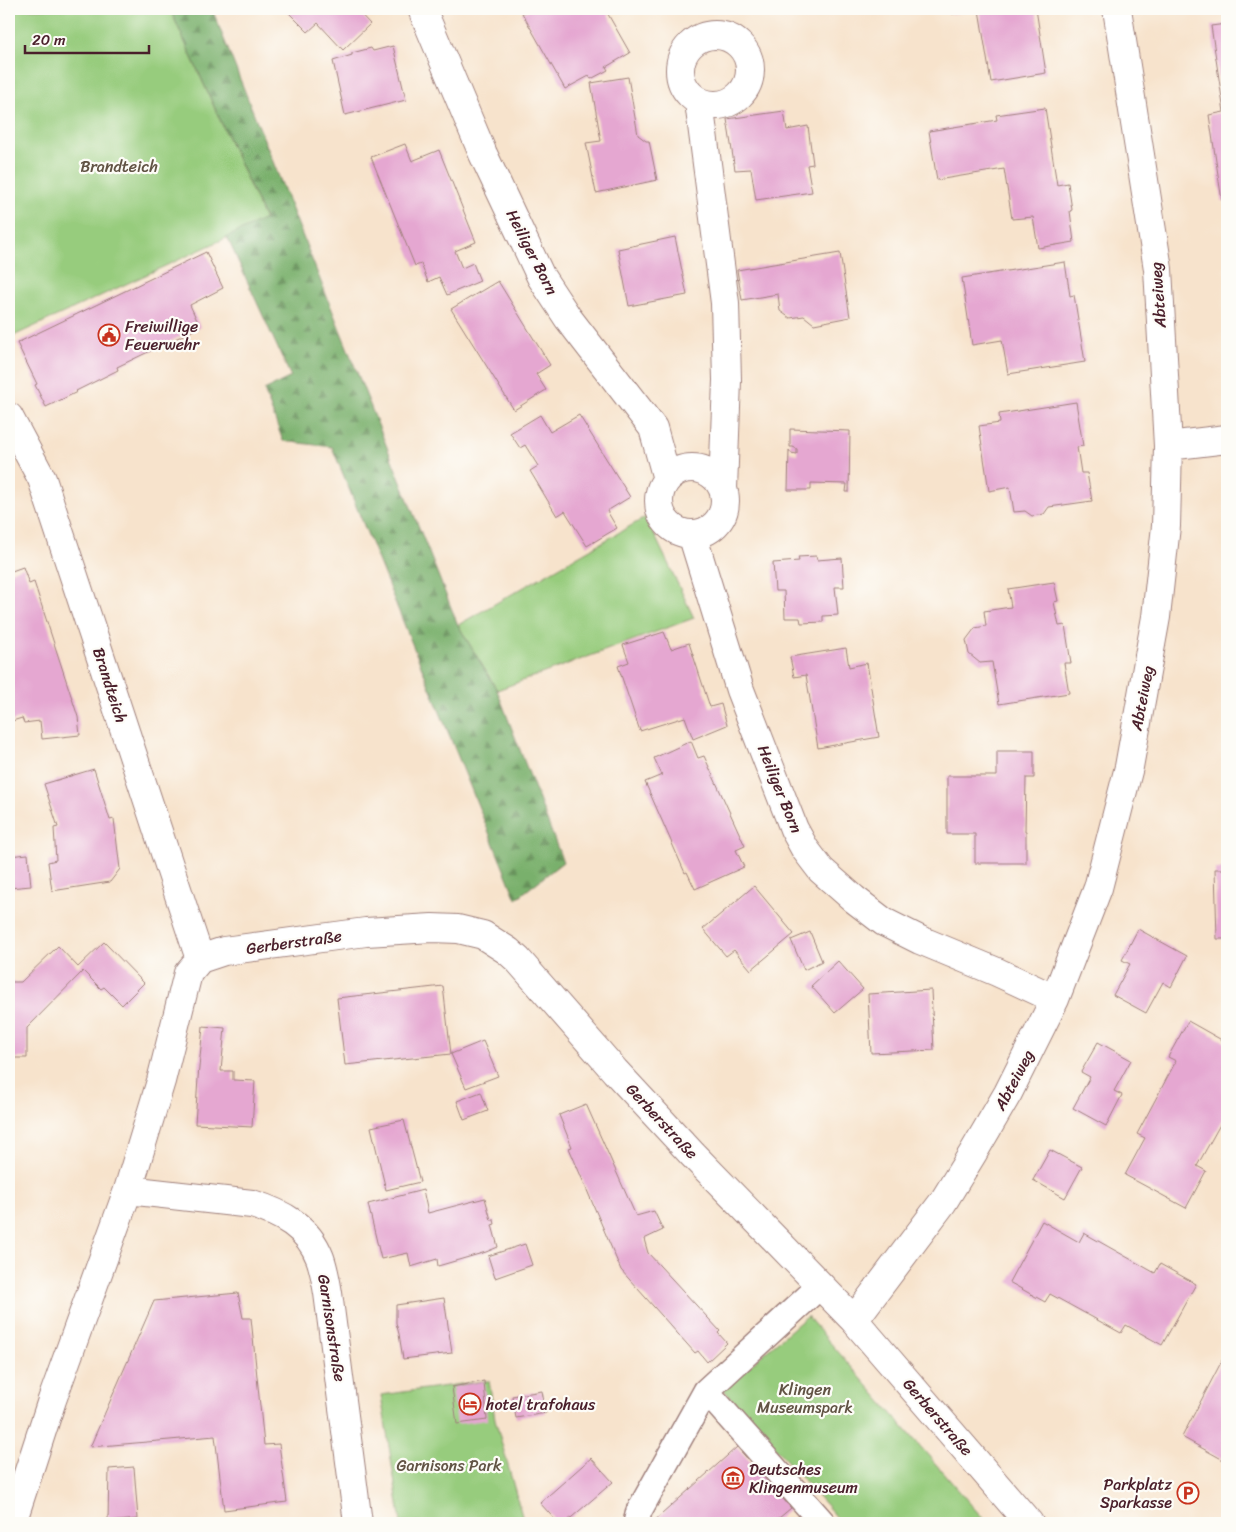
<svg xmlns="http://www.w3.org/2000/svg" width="1236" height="1532" font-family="Sriracha,sans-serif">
  <defs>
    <pattern id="forest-firs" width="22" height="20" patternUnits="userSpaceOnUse" patternTransform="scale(1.25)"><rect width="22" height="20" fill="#79b06c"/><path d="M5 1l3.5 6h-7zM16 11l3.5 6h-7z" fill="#658f59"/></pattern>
  </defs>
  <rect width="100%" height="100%" fill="#fdfcf7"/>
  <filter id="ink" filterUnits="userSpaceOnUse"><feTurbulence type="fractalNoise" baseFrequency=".02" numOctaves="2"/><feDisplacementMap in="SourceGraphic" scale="10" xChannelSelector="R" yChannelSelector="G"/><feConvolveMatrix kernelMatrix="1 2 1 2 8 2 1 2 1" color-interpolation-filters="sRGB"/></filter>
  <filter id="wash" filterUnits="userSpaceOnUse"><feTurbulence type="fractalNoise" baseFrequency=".0096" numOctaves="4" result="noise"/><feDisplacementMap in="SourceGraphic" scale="20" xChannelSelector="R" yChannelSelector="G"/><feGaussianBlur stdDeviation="1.12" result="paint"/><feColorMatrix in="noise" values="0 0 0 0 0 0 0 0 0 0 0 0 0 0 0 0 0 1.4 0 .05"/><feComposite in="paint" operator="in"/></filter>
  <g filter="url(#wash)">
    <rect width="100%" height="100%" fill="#f7e3cc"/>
    <path fill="#97cc7d" stroke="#707654" d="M9,9H170L265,220L9,338Z
      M646,517L694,618L497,690L458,625Z
      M807,1316L987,1523H842L723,1389Z
      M484,1381H489L495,1419L524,1523H401L381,1395Z"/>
    <path fill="url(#forest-firs)" stroke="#62684c" d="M170,9H212L458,625L497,690L563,862L516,899L332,447L283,441L264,390L291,377L227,237L265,219Z"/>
    <g id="blocks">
      <path fill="#e5a7d1" d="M285,9H356L370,24L343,50L318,23L308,32Z
        M530,9H605L630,53L606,67L608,70L591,79L589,76L565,89L522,13Z
        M951,9H1036L1046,73L991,82L979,10L952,14Z
        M1224,9H1227V200L1222,201L1209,115L1224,112L1211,26L1226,24Z
        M393,46L406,100L345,115L333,61L352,55V53L371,48L373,51Z
        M628,77L638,135L646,141H649L657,180L596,193L586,143L601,141L591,83Z
        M1045,108L1057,185L1068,183L1072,210L1070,211L1074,242L1038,248L1033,217L1012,219L1004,169L937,180L929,131L997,120L996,115Z
        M784,111L787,130L808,126L813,164L807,165L812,192L756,200L751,169L735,170L727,119Z
        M405,144L412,161L439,150L476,242L455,251L462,268L473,263L480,281L447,295L439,277L428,282L421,264L415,266L371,157Z
        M675,237L687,295L629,306L618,249Z
        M206,252L223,288L190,305L200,327L117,367L118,370L76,391L77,392L46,407L35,385L37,384L17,343Z
        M840,253L850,317L814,324L804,316L790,318L780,311L778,294L742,300L737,270Z
        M1065,262L1070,296L1074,295L1085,362L1008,374L1002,340L972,345L962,278Z
        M498,281L550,365L536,374L546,390L514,410L451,309Z
        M1076,402L1083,446L1077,447L1081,473H1087L1092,501L1049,507L1044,514L1032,516L1025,511L1014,512L1010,487L989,491L979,426L1000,423L999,414Z
        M540,415L550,432L579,415L630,497L607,511L617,528L587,546L565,511L557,516L530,471L538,466L525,445L520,448L510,433Z
        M790,429L850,431L849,492H846L847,484L811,483V490H788L789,450L791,453L797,454V449L793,447H790Z
        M816,556L817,560L842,558L844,587H835L838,615L823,616V622L801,623L800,618H785L784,591H775L773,563L799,561L798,557Z
        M23,567L29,584L34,582L78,717L80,735L42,739L40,721L24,723L22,718L9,722V692L13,691L9,677V572Z
        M1054,582L1058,601L1054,602L1059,626L1065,625L1071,663H1064L1069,693L999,704L992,662L980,663L969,654L966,640L975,628L986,626L984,611L1011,607L1008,589Z
        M664,632L671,649L689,643L710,707L721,704L727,725L693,739L685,717L640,731L618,666L629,662L623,645Z
        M846,648L849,667L867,663L879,737L818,748L806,675L794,677L790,657Z
        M691,741L698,758L704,756L745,846L736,850L744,867L695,889L687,872L685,873L645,782L662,775L654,758Z
        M997,751H1034V778H1026L1025,831H1026V863H975V834H947V776H997Z
        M94,769L110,820L114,819L120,869L110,882L52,891L48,862L56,860L54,828L58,827L44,784Z
        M28,854L31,886L9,888V856Z
        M1215,869H1227V939H1217Z
        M754,886L794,934L751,970L734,950L726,956L703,929Z
        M1138,929L1187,956L1171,987L1163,982L1146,1013L1113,995L1130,964L1122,960Z
        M810,932L822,961L804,970L791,940Z
        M104,942L144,983L122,1005L104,987L101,989L83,971L27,1028V1058H9V982H21L58,946L78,967Z
        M838,961L863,989L835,1013L811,986Z
        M443,986L451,1054L345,1065L337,998Z
        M931,990L934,1050L871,1053L868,994Z
        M1188,1021L1227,1043V1112L1197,1166L1206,1171L1186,1208L1125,1175L1145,1138L1137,1134L1176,1061L1168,1057Z
        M203,1026L225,1028L221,1071H233V1080L255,1081L252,1127L195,1124L198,1078Z
        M483,1041L498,1076L466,1088L451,1054Z
        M1098,1042L1131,1060L1114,1091L1122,1095L1106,1126L1073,1108L1090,1077L1081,1072Z
        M481,1092L488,1111L464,1120L457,1101Z
        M586,1104L636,1216L654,1211L663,1230L644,1239L648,1253L720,1331L718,1333L727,1343L707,1362L698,1351L695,1353L621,1270L569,1148L572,1147L559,1115Z
        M404,1120L420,1182L386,1190L371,1127Z
        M1050,1150L1082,1167L1065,1198L1033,1180Z
        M423,1190L428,1213L485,1198L491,1220H494L495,1224L492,1225L498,1247L486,1252L438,1266L437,1259L411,1267L408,1253L381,1259L368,1204Z
        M1042,1221L1079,1242L1084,1233L1155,1273L1160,1264L1196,1284L1162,1345L1126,1325L1121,1333L1050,1294L1045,1302L1009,1282Z
        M525,1244L532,1265L495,1278L488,1256Z
        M238,1293L243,1318H251L264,1445L279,1444L287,1502L224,1510L215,1436L90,1447L154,1301Z
        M444,1298L452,1353L403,1359L399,1334L396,1323V1305Z
        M1227,1351V1462L1182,1437Z
        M484,1381L487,1420L457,1424L452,1387Z
        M542,1391L546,1413L516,1418L512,1396Z
        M737,1447L791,1508L773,1523H652Z
        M591,1458L613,1482L565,1523H558L540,1503Z
        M134,1467L138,1519L108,1522L109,1469Z"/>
    </g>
  </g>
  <g filter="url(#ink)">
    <use href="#blocks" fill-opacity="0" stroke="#a0817c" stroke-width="1"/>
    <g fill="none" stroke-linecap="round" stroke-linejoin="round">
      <g stroke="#a0817c" stroke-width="28">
        <path id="lane" d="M706,1391L823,1523
          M636,1523L639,1511L706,1391L821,1285"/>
      </g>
      <g stroke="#a0817c" stroke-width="30">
        <path id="street" d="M422,9L483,154L541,277L568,318L653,428L667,479
          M680 70a35 35 0 1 1 70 0a35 35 0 1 1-70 0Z
          M699,102L725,303L727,380L723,489
          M9,417L42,479L200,959
          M1168,446L1227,439
          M659 501a33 33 0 1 1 66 0a33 33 0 1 1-66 0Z
          M692,534L740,690L794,829L805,849L821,870L854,899L884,922L920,940L997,972L1055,999
          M128,1190L252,1204C282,1213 308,1227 320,1258C324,1269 326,1281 328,1293L358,1523
          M854,1320L943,1202L973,1153L1008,1093L1055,999L1098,888L1129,767L1156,617L1166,526L1168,446L1158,269L1117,9
          M12,1523L52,1400L128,1190L161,1081L188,973L200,959L224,951L366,932L432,928L458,929L483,935L508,951L518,960L615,1071L693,1155L854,1320L1029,1523"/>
      </g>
      <use href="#lane" stroke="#fff" stroke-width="25"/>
      <use href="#street" stroke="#fff" stroke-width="28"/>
    </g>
  </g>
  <defs>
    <g id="civic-ring" transform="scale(1.125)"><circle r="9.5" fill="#fdfcf7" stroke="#c8321e" stroke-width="1.5"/><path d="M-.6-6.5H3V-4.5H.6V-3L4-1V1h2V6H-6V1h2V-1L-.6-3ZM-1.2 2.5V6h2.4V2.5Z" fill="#c8321e"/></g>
    <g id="hotel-ring" transform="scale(1.125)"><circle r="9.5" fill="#fdfcf7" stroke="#c8321e" stroke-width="1.5"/><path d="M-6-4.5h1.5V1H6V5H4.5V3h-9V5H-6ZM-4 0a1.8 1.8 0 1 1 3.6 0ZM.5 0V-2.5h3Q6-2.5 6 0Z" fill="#c8321e"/></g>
    <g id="museum-ring" transform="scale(1.125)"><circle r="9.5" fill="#fdfcf7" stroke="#c8321e" stroke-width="1.5"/><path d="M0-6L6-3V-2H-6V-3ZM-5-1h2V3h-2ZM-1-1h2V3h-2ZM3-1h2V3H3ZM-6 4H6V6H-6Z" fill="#c8321e"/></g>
    <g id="parking-ring" transform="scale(1.125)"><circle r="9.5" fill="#fdfcf7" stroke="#c8321e" stroke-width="1.5"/><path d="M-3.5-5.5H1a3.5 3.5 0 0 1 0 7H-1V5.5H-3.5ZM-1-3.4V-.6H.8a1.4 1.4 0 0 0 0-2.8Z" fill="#c8321e"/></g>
  </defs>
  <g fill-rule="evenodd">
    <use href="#civic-ring" x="109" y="335"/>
    <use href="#hotel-ring" x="470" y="1404"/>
    <use href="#museum-ring" x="733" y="1478"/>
    <use href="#parking-ring" x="1188" y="1493"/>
  </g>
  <g text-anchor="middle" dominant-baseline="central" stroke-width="4.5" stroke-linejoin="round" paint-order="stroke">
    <g font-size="16" fill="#615344" stroke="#fdfcf7">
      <text x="119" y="166">Brandteich</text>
      <text x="805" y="1389">Klingen<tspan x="805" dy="18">Museumspark</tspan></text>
      <text x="449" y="1465">Garnisons Park</text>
    </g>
    <g font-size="16" fill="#4a1f2b" stroke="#fdfcf7">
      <text transform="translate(532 252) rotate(63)">Heiliger Born</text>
      <text transform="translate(1158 295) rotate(-94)">Abteiweg</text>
      <text transform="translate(110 685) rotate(72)">Brandteich</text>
      <text transform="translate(1142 698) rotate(-79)">Abteiweg</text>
      <text transform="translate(780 789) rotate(68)">Heiliger Born</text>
      <text transform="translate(294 942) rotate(-8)">Gerberstraße</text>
      <text transform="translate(1014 1080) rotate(-62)">Abteiweg</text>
      <text transform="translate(662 1121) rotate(47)">Gerberstraße</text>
      <text transform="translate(332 1328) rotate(81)">Garnisonstraße</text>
      <text transform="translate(938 1417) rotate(49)">Gerberstraße</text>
    </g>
    <g font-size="16" fill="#4a1f2b" stroke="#fdfcf7" text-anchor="start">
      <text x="125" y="326">Freiwillige<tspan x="125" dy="18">Feuerwehr</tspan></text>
      <text x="486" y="1404">hotel trafohaus</text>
      <text x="749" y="1469">Deutsches<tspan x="749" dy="18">Klingenmuseum</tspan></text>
      <text x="1172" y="1484" text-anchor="end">Parkplatz<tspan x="1172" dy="18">Sparkasse</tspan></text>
    </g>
  </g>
  <rect width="1236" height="1532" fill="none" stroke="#fdfcf7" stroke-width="30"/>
  <path d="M25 45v8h124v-8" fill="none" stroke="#4a1f2b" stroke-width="2.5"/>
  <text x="32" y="45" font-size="15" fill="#4a1f2b" stroke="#fdfcf7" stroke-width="4" paint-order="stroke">20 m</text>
</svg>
